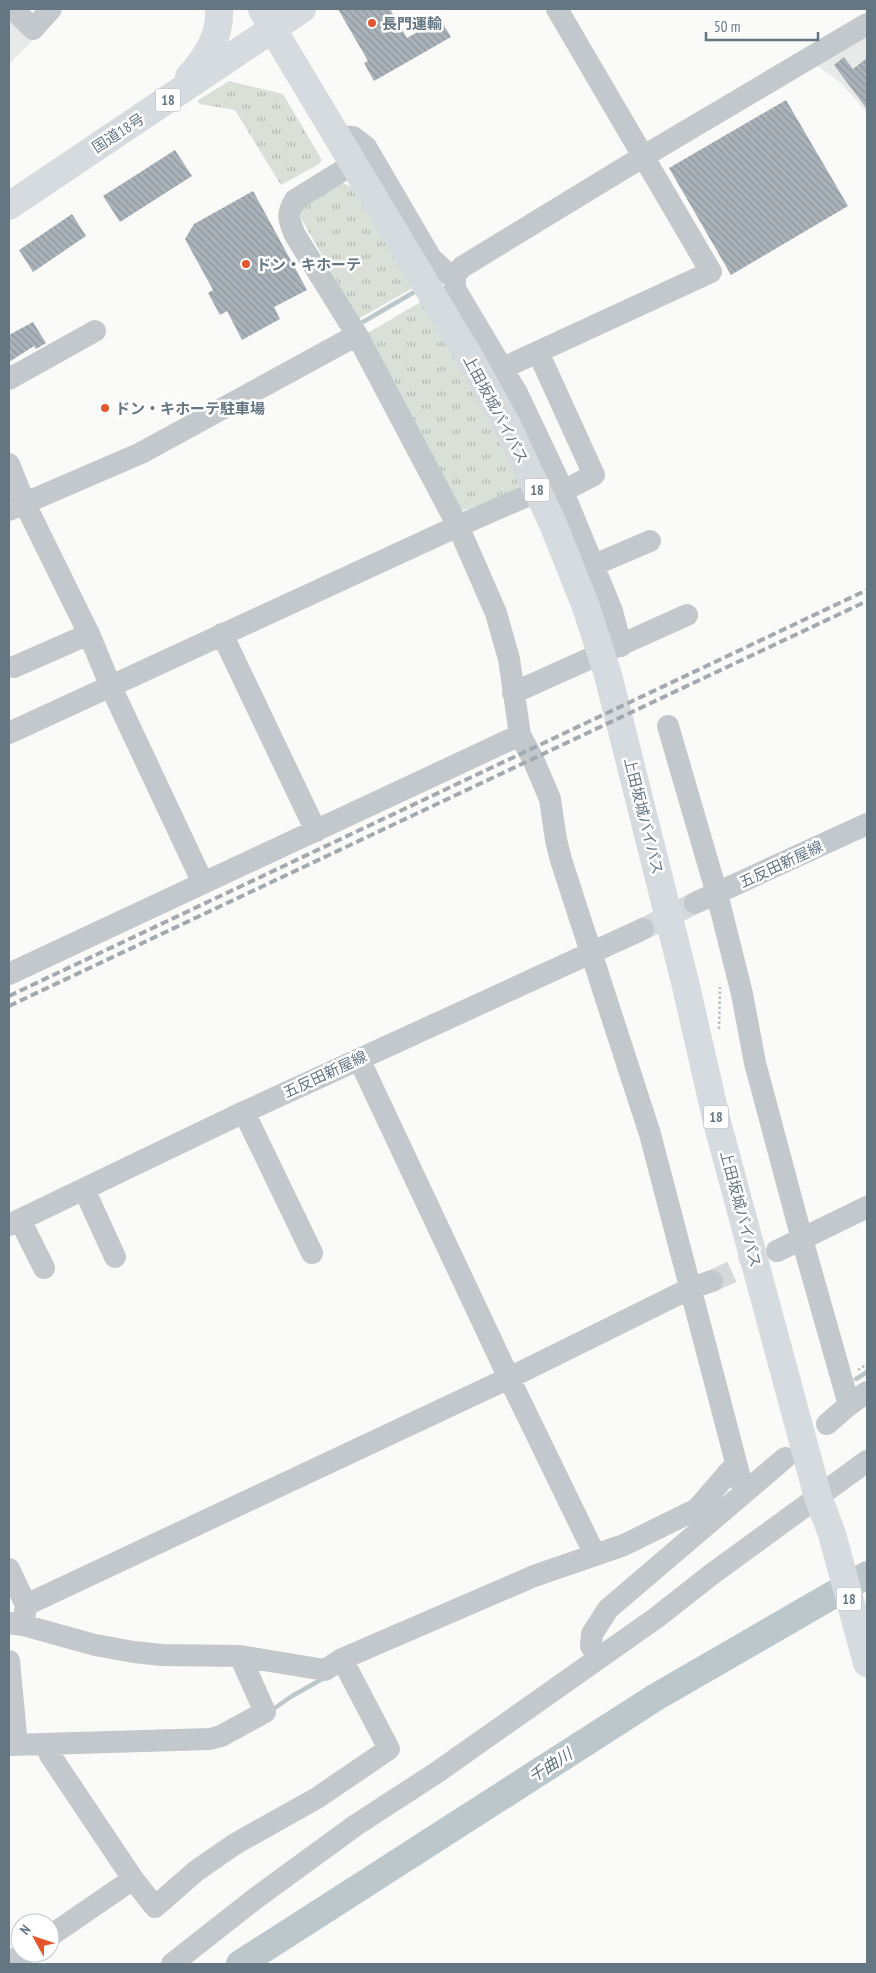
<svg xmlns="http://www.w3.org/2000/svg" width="876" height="1973" font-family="'PT Sans Narrow','Noto Sans JP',sans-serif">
  <defs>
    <pattern id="grass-tufts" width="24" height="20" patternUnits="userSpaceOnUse" patternTransform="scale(1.25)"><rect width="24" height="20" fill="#dadfd7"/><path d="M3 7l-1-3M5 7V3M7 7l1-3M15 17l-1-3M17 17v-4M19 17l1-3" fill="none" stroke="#b4b9b4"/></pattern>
    <pattern id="building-back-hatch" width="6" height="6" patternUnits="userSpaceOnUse" patternTransform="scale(1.25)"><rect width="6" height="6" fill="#aab3b9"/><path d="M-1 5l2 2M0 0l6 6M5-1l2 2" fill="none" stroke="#8e969c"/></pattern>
  </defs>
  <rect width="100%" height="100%" fill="#fafaf8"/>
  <path fill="#e8e9e9" d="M9,13L34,39L9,64Z
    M867,32V113L841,83L814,63Z"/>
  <path fill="url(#grass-tufts)" d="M229,81L283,94L322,160L319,164L281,185L235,110L200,104L197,101Z
    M340,182L352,187L413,288L358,319L301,218V210L304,203Z
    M424,300L497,430L524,486L469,509L462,510L366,334Z"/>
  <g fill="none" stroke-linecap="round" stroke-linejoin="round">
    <path stroke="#bbc7cb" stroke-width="4.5" d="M363,322L416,291
      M856,1379L867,1372
      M272,1710L292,1696L324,1678"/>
    <path stroke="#bbc7cb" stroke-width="28" d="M240,1964L656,1697L867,1575"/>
  </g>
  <path fill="url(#building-back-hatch)" d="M338,9H390L407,38L440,19L451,37L374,81L364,63L368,61Z
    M844,57L853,69L867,58V109L834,65Z
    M786,100L848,206L731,275L669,168Z
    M175,150L192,176L120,222L103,196Z
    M253,191L307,290L274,307L280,319L242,340L227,311L220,315L208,293L213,290L185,239L194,224Z
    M72,214L86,236L33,272L19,250Z
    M33,322L46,343L36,349L34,346L9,362V335Z"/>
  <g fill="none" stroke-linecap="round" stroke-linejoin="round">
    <path stroke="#d5d9db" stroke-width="22" stroke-dasharray="22 11" stroke-linecap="butt" d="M643,929L695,903
      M712,1281L769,1255"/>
    <path stroke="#bbbfc2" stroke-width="2.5" stroke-dasharray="2.5 2.5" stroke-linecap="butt" d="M719,1029L720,987
      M858,1370L867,1364"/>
    <path stroke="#c3c8cc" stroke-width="22" d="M13,9L33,29L51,9
      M336,136L353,137L366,147L431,258L448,274L455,275
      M353,164L295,200C286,215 289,220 295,235L357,335L458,526L496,613L509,659L520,735L533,759L550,799L556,840L561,860L650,1134L744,1493
      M538,352L594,475L563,491
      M503,368L711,272L557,9
      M9,379L95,331
      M9,464L25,504L89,634L111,687L203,883
      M559,482L612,611L621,646
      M9,510L141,453L357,335
      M594,565L650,541
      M222,634L316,831
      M14,667L89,634
      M513,693L687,615
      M668,726L717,894L742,994L755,1063L802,1239L849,1405
      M9,733L458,526L559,482L517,393L455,289V275L462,267L644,156L867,24
      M695,903L867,824
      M9,974L520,735
      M359,1059L509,1378L595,1555
      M244,1112L312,1253
      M84,1189L115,1257
      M20,1220L44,1268
      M9,1225L244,1112L643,929
      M777,1251L867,1207
      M827,1424L849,1405L867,1392
      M9,1569L26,1605L24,1620
      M26,1605L509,1378L691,1288L712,1281
      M9,1623L23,1625L95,1645L134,1652L162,1655L240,1656L325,1670L342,1659
      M598,1658L591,1646L592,1634L608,1609L785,1458
      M9,1661L17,1745
      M47,1744L50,1755L133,1879L50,1936
      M9,1745L210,1739L221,1736L265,1712L240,1656
      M133,1879L155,1907L196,1871L235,1844L317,1798L389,1749L342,1659L534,1576L624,1545L697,1509L736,1464
      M9,1962L26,1953
      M172,1964L256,1898L356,1825L436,1773L656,1618L712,1574L867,1461"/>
    <path stroke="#d6dbdf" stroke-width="28" d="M262,9L272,28L470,358L507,425L553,524L586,607L608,675L685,982L717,1122L818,1497L832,1534L867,1663
      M189,77C206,58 221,36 219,9
      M9,206L302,9"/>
    <path stroke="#a2aab0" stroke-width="4" stroke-dasharray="8 4" stroke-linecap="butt" d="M9,996L867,590
      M9,1006L867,601"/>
  </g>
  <g fill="#e4572e" stroke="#fff" stroke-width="2">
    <circle cx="372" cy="23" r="5"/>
    <circle cx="246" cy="264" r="5"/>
    <circle cx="105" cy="408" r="5"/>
  </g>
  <g text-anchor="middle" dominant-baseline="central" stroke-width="5" stroke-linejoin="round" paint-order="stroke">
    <g fill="#fff" stroke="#939fa8" stroke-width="1">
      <rect x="155.5" y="88.5" width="25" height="23" rx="4"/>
      <rect x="524.5" y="478.5" width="25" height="23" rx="4"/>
      <rect x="703.5" y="1105.5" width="25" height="23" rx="4"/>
      <rect x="836.5" y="1587.5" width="25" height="23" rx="4"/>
    </g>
    <g font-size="14" font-weight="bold" fill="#657683">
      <text x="168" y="100">18</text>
      <text x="537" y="490">18</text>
      <text x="716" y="1117">18</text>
      <text x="849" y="1599">18</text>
    </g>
    <g font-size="15" font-weight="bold" fill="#657683" stroke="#fff" text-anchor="start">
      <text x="382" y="23">長門運輸</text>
      <text x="256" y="264">ドン・キホーテ</text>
      <text x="115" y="408">ドン・キホーテ駐車場</text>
    </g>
    <g font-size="15" fill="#657683" stroke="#fff">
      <text transform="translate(118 133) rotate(-33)">国道18号</text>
      <text transform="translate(496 409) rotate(62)">上田坂城バイパス</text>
      <text transform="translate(644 816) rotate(76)">上田坂城バイパス</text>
      <text transform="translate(781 864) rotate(-25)">五反田新屋線</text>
      <text transform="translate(325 1074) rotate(-25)">五反田新屋線</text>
      <text transform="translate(741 1209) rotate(75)">上田坂城バイパス</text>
    </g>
    <g font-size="16" font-style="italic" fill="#60757c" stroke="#fff">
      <text transform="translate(550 1765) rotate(-33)">千曲川</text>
    </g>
  </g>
  <rect width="876" height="1973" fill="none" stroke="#657683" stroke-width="20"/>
  <g transform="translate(35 1938) rotate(310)"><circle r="24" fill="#ffffff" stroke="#c1c8cd"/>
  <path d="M0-4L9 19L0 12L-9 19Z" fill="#e4572e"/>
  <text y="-8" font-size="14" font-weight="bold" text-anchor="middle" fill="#657683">N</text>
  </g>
  <path d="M706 32v8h112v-8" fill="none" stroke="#657683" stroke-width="2.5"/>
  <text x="714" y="32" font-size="15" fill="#657683" stroke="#ffffff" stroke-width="4" paint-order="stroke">50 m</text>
</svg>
